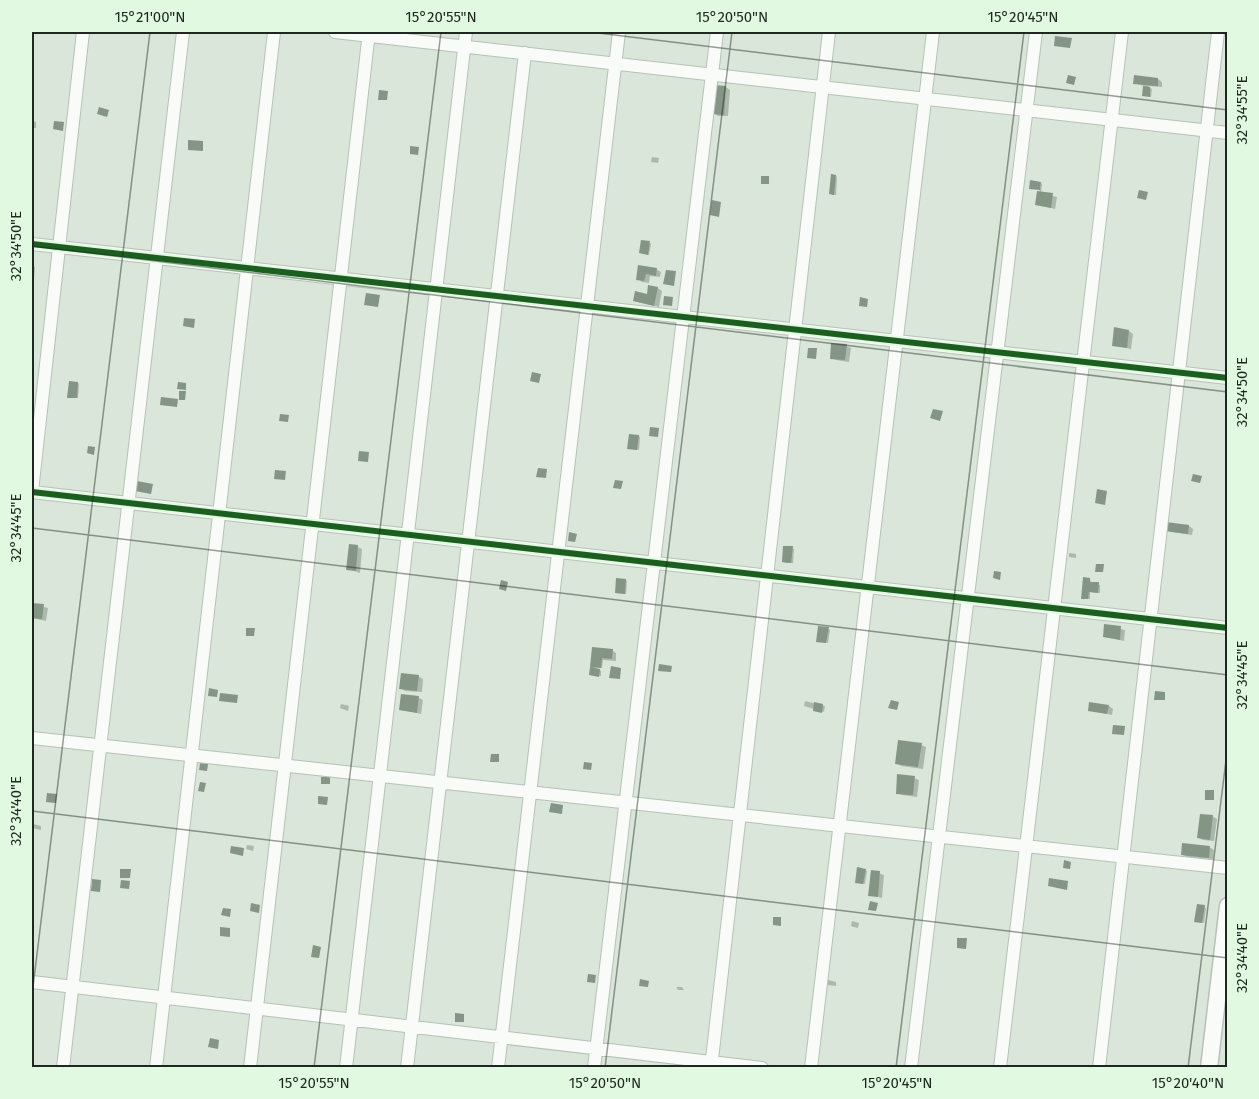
<svg xmlns="http://www.w3.org/2000/svg" width="1259" height="1099" font-family="'Fira Sans',sans-serif">
  <rect width="100%" height="100%" fill="#d9e6d9"/>
  <path fill="#0003" d="M1158,79L1162,82V87L1148,86L1152,89L1151,97L1144,95V86L1135,83Z
    M726,87L730,90L728,116H718L714,113Z
    M32,121L36,122V128H32Z
    M652,157L659,158L658,163L651,162Z
    M836,176L837,177L836,195H832Z
    M1041,183L1042,184L1041,193L1057,197L1055,209L1037,204Z
    M650,243L651,244L649,255L642,253Z
    M32,266L35,267L34,280H32Z
    M640,267L656,269L661,272L660,277L650,276L649,283L642,282L638,279Z
    M658,288L662,291L659,307L635,301L648,295Z
    M1129,331L1133,334L1131,349L1113,345Z
    M846,346L851,348L849,362L836,360L831,358Z
    M78,383L79,384L78,398H71Z
    M638,436L640,437L639,450L631,449Z
    M1189,526L1193,529L1192,535L1171,532L1166,530Z
    M358,547L362,549L360,573L348,569Z
    M792,548L794,549L793,563H785L783,562Z
    M1069,553L1076,554V558L1069,557Z
    M1090,579L1091,583L1100,585V593L1090,592V599H1085Z
    M626,580L627,581L626,594L618,593Z
    M32,604L48,608L46,621L32,618Z
    M1106,626L1125,630L1124,641L1104,636Z
    M828,629L830,630L828,643L819,642Z
    M612,650L616,653V661L603,660L602,668L594,667L601,671V676L591,674L593,657Z
    M418,676L423,679L422,692L405,691L401,688Z
    M419,698L423,700L421,714L401,709Z
    M805,701L825,706L824,712L804,706Z
    M341,704L349,706L348,711L340,708Z
    M1109,706L1113,709L1112,715L1089,710Z
    M921,745L926,747L923,769L901,766L896,763Z
    M914,778L919,780L917,797L902,795L897,793Z
    M1212,816L1217,819L1214,841L1203,840L1199,838Z
    M33,824L41,826V830L32,828Z
    M247,845L254,846L253,851L246,849Z
    M1209,847L1214,850L1213,859L1187,857L1182,854Z
    M865,870L867,871L865,884L858,883Z
    M872,871L884,875L882,898L870,895Z
    M1204,907L1206,908L1204,923L1197,922Z
    M852,921L859,923L858,928L851,926Z
    M828,980L836,982V986L828,985Z
    M676,987H682L684,990H678Z"/>
  <path fill="#849485" d="M1055,36L1072,38L1070,48L1054,46Z
    M1068,75L1076,77L1074,85L1066,83Z
    M1134,75L1158,78V86L1133,84Z
    M715,85L726,86L724,115L712,114Z
    M1143,86L1150,87V97L1142,96Z
    M379,90L388,91L387,100H378Z
    M99,107L109,110L107,117L97,114Z
    M54,121L64,122L63,131L53,129Z
    M188,140L203,141V151L188,150Z
    M410,146L419,147L418,155L410,154Z
    M831,174L836,175L834,195L829,194Z
    M761,176H769V184H761Z
    M1030,180L1041,182L1040,190L1029,189Z
    M1139,190L1148,192L1146,200L1137,198Z
    M1037,191L1053,193L1051,208L1035,205Z
    M712,200L721,202L719,217L710,215Z
    M641,240L650,241L648,255L639,253Z
    M638,265L657,268L656,276L646,274L644,281L636,280Z
    M666,270L676,271L674,286L663,284Z
    M648,285L658,287L654,306L633,301L635,291L647,294Z
    M366,293L380,295L378,307L364,305Z
    M664,296L673,297L672,306L663,305Z
    M860,297L868,299L867,307L859,306Z
    M184,318L195,319L194,328L183,326Z
    M1114,327L1129,330L1127,348L1112,346Z
    M831,343L847,344L845,360L830,359Z
    M808,348H817L816,359L807,358Z
    M532,372L541,374L539,383L530,381Z
    M69,381L78,382L77,398H67Z
    M178,382L186,383V390L177,389Z
    M179,391H186L185,400H179Z
    M161,397L178,399L177,407L160,405Z
    M933,409L943,411L940,421L930,418Z
    M280,414L289,415L288,422L279,421Z
    M650,427L659,428L658,437L649,436Z
    M629,434L639,435L637,450L627,449Z
    M88,446L95,447L94,455L87,453Z
    M359,451L369,452L368,462L358,461Z
    M538,468L547,469L546,478L536,477Z
    M275,470L286,471L285,480L274,479Z
    M1193,474L1202,476L1200,483L1191,481Z
    M615,480L623,481L621,489L613,488Z
    M137,481L153,484L151,494L135,491Z
    M1097,489L1107,491L1105,505L1095,503Z
    M1166,522L1189,525L1188,534L1165,531Z
    M569,532L577,534L575,542L568,541Z
    M349,544L358,545L356,571L346,570Z
    M783,546H793L791,563L782,562Z
    M1096,564H1104L1103,572H1095Z
    M994,571L1001,572L1000,580L993,578Z
    M1083,577L1090,578V582H1099L1098,593L1089,592L1088,599H1081Z
    M616,578L626,579L625,594L615,593Z
    M501,580L508,582L506,591L499,589Z
    M32,603L44,604L42,619L32,618Z
    M1104,624L1121,626L1120,640L1103,637Z
    M818,626L829,627L826,643L816,642Z
    M246,628H255L254,636H246Z
    M592,647L613,649L612,659L602,658L601,668L590,667Z
    M659,664L672,666L671,672L658,671Z
    M611,666L621,668L620,679L609,678Z
    M590,667L600,669L599,677L589,675Z
    M401,673L419,675L417,691L399,689Z
    M209,688L218,690L217,697L208,696Z
    M1155,691L1165,692V700H1154Z
    M220,693L238,695L237,703L219,701Z
    M401,694L419,696L417,713L399,710Z
    M891,700L899,702L897,710L888,708Z
    M814,702L823,704L822,713L813,711Z
    M1089,702L1109,705L1107,714L1088,711Z
    M1113,725L1125,726L1124,735L1112,734Z
    M898,740L922,743L918,767L895,764Z
    M491,754H499V762H490Z
    M584,762L592,763L591,770L583,769Z
    M200,763L208,764L207,771L199,770Z
    M897,774L915,776L913,795L896,794Z
    M321,777H330V784H321Z
    M200,782L206,783L204,792L198,791Z
    M1205,790H1214V800H1205Z
    M47,793L57,794L56,803L46,802Z
    M318,796L328,797L327,805L318,804Z
    M551,803L563,805L562,814L549,812Z
    M1200,814L1213,815L1210,840L1197,838Z
    M1182,843L1210,846L1209,858L1181,855Z
    M231,846L244,848L243,856L230,853Z
    M1064,860L1071,862L1070,869L1063,868Z
    M857,867L866,869L863,884L855,883Z
    M120,869H131L130,878H120Z
    M871,870L880,871L878,897L868,896Z
    M1049,878L1068,881L1067,890L1048,886Z
    M92,879L101,880L100,892L91,891Z
    M121,880L130,881L129,889L120,888Z
    M870,901L878,903L876,911L868,910Z
    M251,903L260,905L259,913L250,911Z
    M1197,904L1205,905L1202,923L1194,922Z
    M223,908L231,909L230,917L221,915Z
    M773,917H781V926L773,925Z
    M220,927L230,928V937L220,936Z
    M957,938H967L966,949L957,948Z
    M313,945L321,947L319,958L311,957Z
    M588,974L596,975L595,983L587,982Z
    M640,979L649,981L648,987L639,986Z
    M455,1013L464,1014V1022H455Z
    M210,1038L219,1040L218,1049L208,1047Z"/>
  <g fill="none" stroke-linecap="round" stroke-linejoin="round">
    <g stroke="#b7c1b7" stroke-width="14">
      <path id="street" d="M335,32L1228,133
        M32,244L1228,378
        M32,491L83,32
        M32,492L1228,628
        M32,738L1228,868
        M32,982L762,1068
        M63,1068L183,32
        M156,1068L274,32
        M250,1068L369,32
        M346,1068L466,32
        M407,1068L525,53
        M498,1068L619,32
        M594,1068L717,32
        M711,1068L829,32
        M811,1068L933,32
        M911,1068L1036,32
        M1000,1068L1122,32
        M1099,1068L1218,32"/>
    </g>
    <g stroke="#b7c1b7" stroke-width="19">
      <path id="secondary" d="M1209,1068L1228,906"/>
    </g>
    <use href="#street" stroke="#f9fbf9" stroke-width="12"/>
    <use href="#secondary" stroke="#f9fbf9" stroke-width="16"/>
    <g stroke="#e1f8e1" stroke-width="10">
      <path id="cycleway" d="M32,244L1228,378
        M32,492L1228,628"/>
    </g>
    <use href="#cycleway" stroke="#1b5e20" stroke-width="6"/>
  </g>
  <path fill="none" stroke="#1f2820" stroke-width="1.5" stroke-opacity="0.45" d="M590,32L1228,110M32,246L1228,392M32,528L1228,675M32,811L1228,958M32,995L150,32M314,1068L441,32M605,1068L732,32M896,1068L1024,32M1188,1068L1228,744"/>
  <rect width="1259" height="1099" fill="none" stroke="#e1f8e1" stroke-width="66"/>
  <rect x="33" y="33" width="1193" height="1033" fill="none" stroke="#1f2820" stroke-width="2"/>
  <g font-size="15" text-anchor="middle" fill="#1f2820">
    <text x="150" y="22">15°21'00"N</text>
    <text x="441" y="22">15°20'55"N</text>
    <text x="732" y="22">15°20'50"N</text>
    <text x="1023" y="22">15°20'45"N</text>
    <text transform="translate(1242 110) rotate(-90)" y="5">32°34'55"E</text>
    <text transform="translate(16 246) rotate(-90)" y="5">32°34'50"E</text>
    <text transform="translate(1242 392) rotate(-90)" y="5">32°34'50"E</text>
    <text transform="translate(16 528) rotate(-90)" y="5">32°34'45"E</text>
    <text transform="translate(1242 675) rotate(-90)" y="5">32°34'45"E</text>
    <text transform="translate(16 811) rotate(-90)" y="5">32°34'40"E</text>
    <text transform="translate(1242 958) rotate(-90)" y="5">32°34'40"E</text>
    <text x="314" y="1088">15°20'55"N</text>
    <text x="605" y="1088">15°20'50"N</text>
    <text x="897" y="1088">15°20'45"N</text>
    <text x="1188" y="1088">15°20'40"N</text>
  </g>
</svg>
